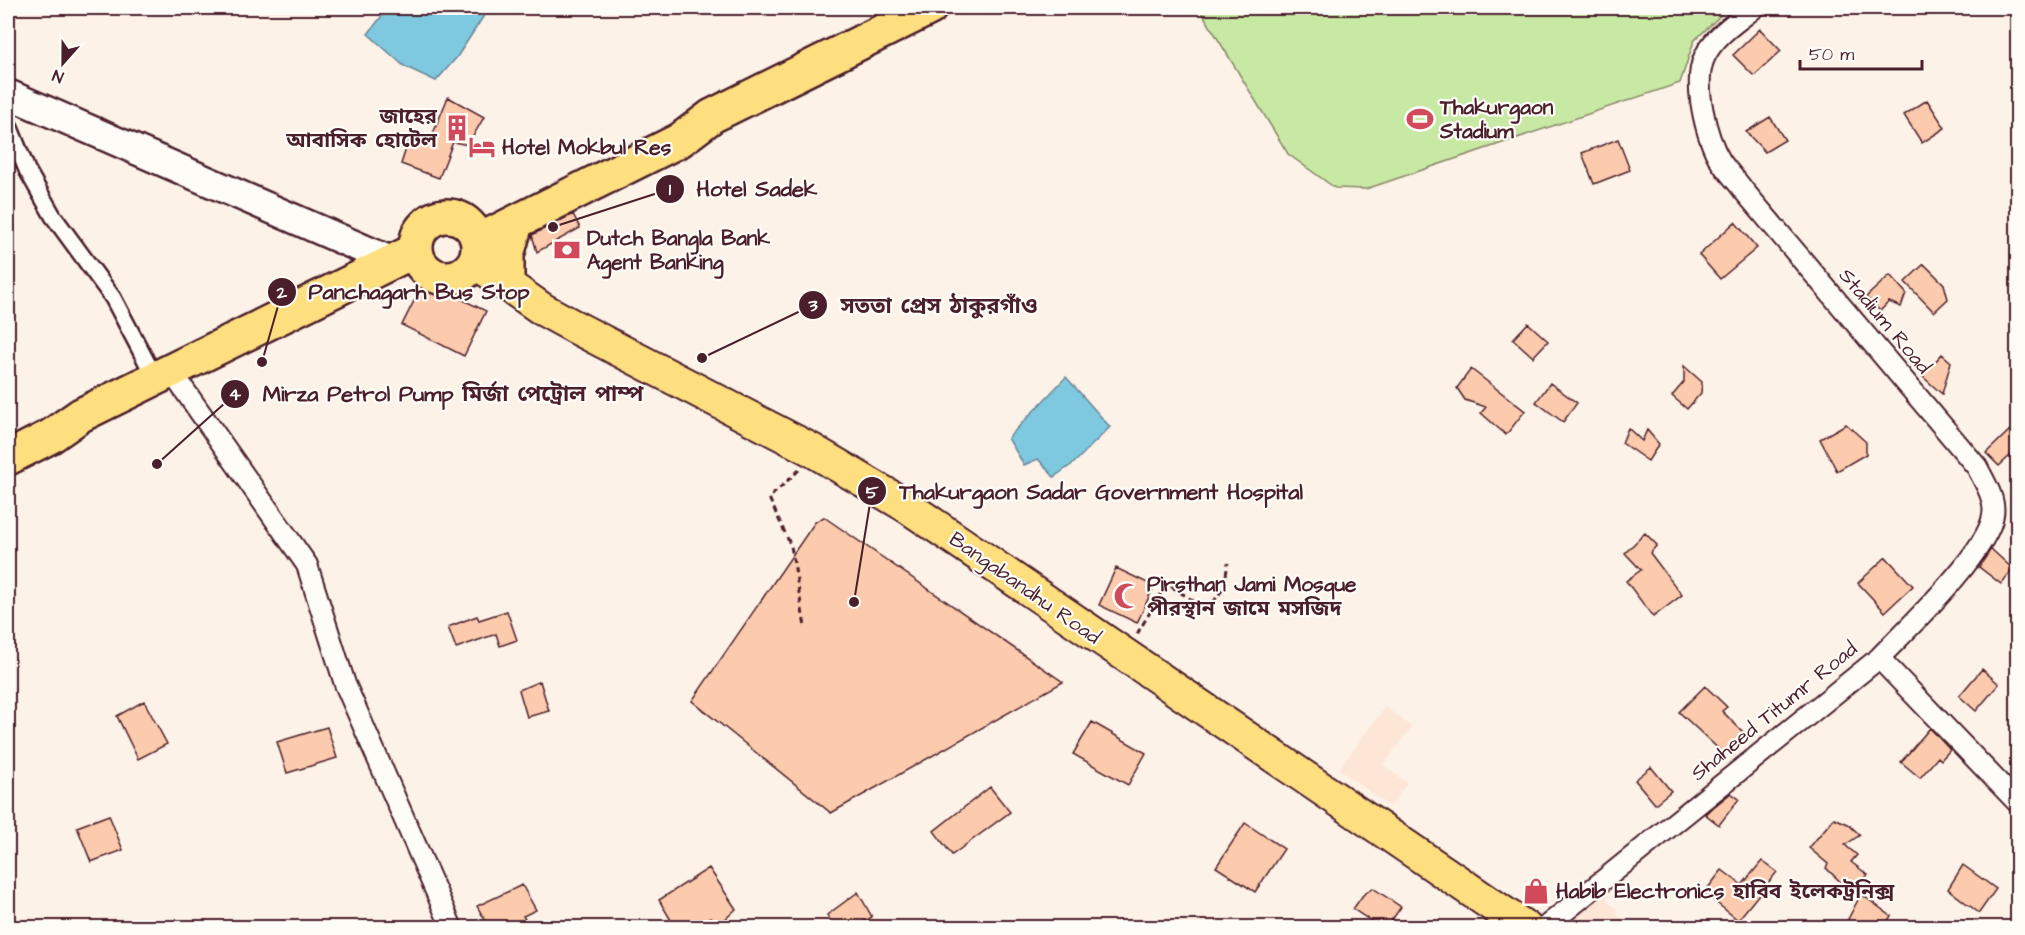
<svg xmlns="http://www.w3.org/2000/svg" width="2025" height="935" font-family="'Architects Daughter','Noto Sans Bengali',sans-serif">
  <rect width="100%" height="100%" fill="#fdf2e8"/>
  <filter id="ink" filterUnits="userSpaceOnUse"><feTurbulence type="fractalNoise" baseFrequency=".0167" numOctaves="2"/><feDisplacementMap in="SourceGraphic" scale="12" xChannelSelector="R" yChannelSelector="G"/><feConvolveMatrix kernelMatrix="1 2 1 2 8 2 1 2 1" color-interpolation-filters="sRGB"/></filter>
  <g filter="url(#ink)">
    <path fill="#fde6d6" d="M1385,707L1412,727L1383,765L1407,783L1390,807L1339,769Z
      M1599,889L1609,896L1606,900L1617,909L1615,913L1633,927L1570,928Z"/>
    <path fill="#c7e9a3" stroke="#888467" stroke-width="1.5" d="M1199,8H1725L1726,10L1694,41L1680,83L1366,189L1335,188L1288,154Z"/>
    <path fill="#7ec9df" stroke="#698597" stroke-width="1.5" d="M388,8H489L457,57L436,81L404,66L368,34Z
      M1066,377L1110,427L1074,463L1054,477L1038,459L1024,465L1008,438Z"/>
    <path fill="#fccaac" stroke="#4a1f2b" stroke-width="1.5" d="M1760,29L1781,51L1754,76L1733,55Z
      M448,97L484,117L468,145L453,142L439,178L401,164L411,133L430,141Z
      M1927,100L1945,128L1922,143L1904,115Z
      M1770,117L1785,140L1765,152L1746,132Z
      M1618,139L1630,170L1594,184L1582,153Z
      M573,214L580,228L537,252L532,235Z
      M1735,222L1757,248L1720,279L1699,255Z
      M1924,264L1944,284L1948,299L1934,312L1905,282Z
      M1890,275L1906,293L1901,307L1889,302L1880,311L1866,297Z
      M424,281L486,311L464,356L402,325Z
      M1528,323L1548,341L1533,357L1513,339Z
      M1942,354L1951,362L1942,394L1922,376Z
      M1684,366L1702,382L1701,393L1687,409L1672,396L1684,382Z
      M1471,369L1525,411L1506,435L1481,413L1486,407L1465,400L1457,388Z
      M1550,383L1577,403L1563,422L1536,402Z
      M1846,424L1866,442V454L1837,471L1820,439Z
      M1628,428L1642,441L1647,430L1659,444L1648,461L1622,443Z
      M2010,430L2018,444V455L2012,454L1999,466L1986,453Z
      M824,517L1063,682L831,813L692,701L815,522Z
      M1645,533L1657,545L1650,553L1682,595L1653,617L1626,581L1641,570L1625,553Z
      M1991,549L2013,569L2001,584L1979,567Z
      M1886,557L1913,586L1885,612L1858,583Z
      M1116,568L1154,586L1137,623L1099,605Z
      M507,611L517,640L500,646L496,634L456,648L448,627L477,616L479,620Z
      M1982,669L1999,684L1976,711L1959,696Z
      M540,681L549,711L527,717L519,690Z
      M1705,686L1727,707L1722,711L1747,736L1724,754L1679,712Z
      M144,701L167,744L138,759L117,716Z
      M1092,722L1146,753L1128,785L1073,754Z
      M327,727L337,758L287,773L277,742Z
      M1930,728L1950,750L1941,760L1938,757L1920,778L1901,762Z
      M1651,767L1671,791L1655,804L1635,780Z
      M990,787L1010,812L952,855L934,831Z
      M1731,793L1739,799L1719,825L1705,814Z
      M109,815L123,850L91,862L77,827Z
      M1834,818L1848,824L1860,835L1845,845L1857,855L1851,862L1868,875L1850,891L1826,868L1828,864L1809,848Z
      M1245,823L1284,849L1255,892L1216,867Z
      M1762,861L1777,872L1738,920L1704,893L1722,870L1742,885Z
      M1963,865L1996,889L1979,913L1948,889Z
      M709,868L736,909L717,927L711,917L694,927H675L659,900Z
      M522,885L536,910L523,916L530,927H489L477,906Z
      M1373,888L1401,907L1387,927H1380L1353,909L1363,895Z
      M858,892L872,917L855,927H834L827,915Z
      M1861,894L1891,916L1884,927H1844Z"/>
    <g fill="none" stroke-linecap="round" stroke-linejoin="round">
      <g stroke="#4a1f2b" stroke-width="20">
        <path id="pedestrian" d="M8,123L27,170L53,216L113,298L155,378"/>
      </g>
      <g stroke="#4a1f2b" stroke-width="24">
        <path id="minor" d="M1754,8C1737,22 1715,35 1705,56C1692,82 1706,138 1721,162C1728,172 1737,181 1744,191L1977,467C1984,481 1996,499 1993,515C1989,551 1906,630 1879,658
          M171,371L307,565L345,684L452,928
          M1544,928L1879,658L2018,803"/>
      </g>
      <g stroke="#4a1f2b" stroke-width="33">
        <path id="secondary" d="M8,94L391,261"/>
      </g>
      <g stroke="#4a1f2b" stroke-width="36">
        <path id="primary" d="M475,262L542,309L573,326L812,450L908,507L1526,928"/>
      </g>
      <g stroke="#4a1f2b" stroke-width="38">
        <path id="trunk" d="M416 247a31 31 0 1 1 62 0a31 31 0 1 1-62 0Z
          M478,241L680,140L712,116L930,8
          M507,284V255L516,223
          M8,458L51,436L81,415L416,250"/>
      </g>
      <path stroke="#4a1f2b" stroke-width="3" stroke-dasharray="6 4.5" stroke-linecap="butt" d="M799,470L769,498L791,546L805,627
        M1137,634L1167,584L1208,610L1224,587L1228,563"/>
      <use href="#pedestrian" stroke="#fdfcf7" stroke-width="15"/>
      <use href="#minor" stroke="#fdfcf7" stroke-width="20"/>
      <use href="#secondary" stroke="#fdfcf7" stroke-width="28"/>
      <use href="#primary" stroke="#fedf80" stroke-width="32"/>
      <use href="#trunk" stroke="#fedf80" stroke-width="33"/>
    </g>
  </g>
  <defs>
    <g id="stadium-bare" transform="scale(2.07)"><path d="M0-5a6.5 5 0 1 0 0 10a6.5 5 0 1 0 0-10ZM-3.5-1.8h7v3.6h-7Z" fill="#d1495b" stroke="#fdfcf7" stroke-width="2.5" paint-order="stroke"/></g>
    <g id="building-bare" transform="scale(2.07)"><path d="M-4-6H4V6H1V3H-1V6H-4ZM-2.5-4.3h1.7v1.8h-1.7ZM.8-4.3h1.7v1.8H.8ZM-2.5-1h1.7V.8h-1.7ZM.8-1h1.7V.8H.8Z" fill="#d1495b" stroke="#fdfcf7" stroke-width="2.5" paint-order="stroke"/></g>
    <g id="hotel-bare" transform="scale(2.07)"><path d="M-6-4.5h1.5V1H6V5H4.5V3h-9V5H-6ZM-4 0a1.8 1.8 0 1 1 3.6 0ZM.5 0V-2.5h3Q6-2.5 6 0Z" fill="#d1495b" stroke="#fdfcf7" stroke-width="2.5" paint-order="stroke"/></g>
    <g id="bank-bare" transform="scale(2.07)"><path d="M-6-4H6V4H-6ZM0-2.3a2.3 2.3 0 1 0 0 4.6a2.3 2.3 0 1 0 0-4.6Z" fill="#d1495b" stroke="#fdfcf7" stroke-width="2.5" paint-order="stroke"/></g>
    <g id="mosque-bare" transform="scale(2.07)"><path d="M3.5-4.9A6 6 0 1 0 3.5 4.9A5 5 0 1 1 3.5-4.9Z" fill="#d1495b" stroke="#fdfcf7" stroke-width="2.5" paint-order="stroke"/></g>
    <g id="shop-bare" transform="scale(2.07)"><path d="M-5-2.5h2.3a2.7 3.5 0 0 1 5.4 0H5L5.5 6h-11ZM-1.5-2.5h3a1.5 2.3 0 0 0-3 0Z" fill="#d1495b" stroke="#fdfcf7" stroke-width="2.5" paint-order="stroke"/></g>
  </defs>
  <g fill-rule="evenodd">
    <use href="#stadium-bare" x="1420" y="119"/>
    <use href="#building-bare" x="457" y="128"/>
    <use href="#hotel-bare" x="482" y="147"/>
    <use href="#bank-bare" x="567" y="250"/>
    <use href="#mosque-bare" x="1127" y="596"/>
    <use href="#shop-bare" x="1536" y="891"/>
  </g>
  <g text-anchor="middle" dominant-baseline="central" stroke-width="4.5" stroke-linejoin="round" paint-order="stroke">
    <g font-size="21" font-weight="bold" fill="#4a1f2b" stroke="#fdfcf7" text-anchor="start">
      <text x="1440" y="107">Thakurgaon<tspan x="1440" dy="24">Stadium</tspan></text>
      <text x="437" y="116" text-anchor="end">জাহের<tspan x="437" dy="24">আবাসিক হোটেল</tspan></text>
      <text x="502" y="147">Hotel Mokbul Res</text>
      <text x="587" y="238">Dutch Bangla Bank<tspan x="587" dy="24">Agent Banking</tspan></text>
      <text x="1147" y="584">Pirsthan Jami Mosque<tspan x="1147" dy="24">পীরস্থান জামে মসজিদ</tspan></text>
      <text x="1556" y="891">Habib Electronics হাবিব ইলেকট্রনিক্স</text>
    </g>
    <g font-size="21" fill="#4a1f2b" stroke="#fdfcf7">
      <text transform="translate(1885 321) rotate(50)">Stadium Road</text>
      <text transform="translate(1025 588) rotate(35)">Bangabandhu Road</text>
      <text transform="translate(1774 711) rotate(-39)">Shaheed Titumr Road</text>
    </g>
  </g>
  <path fill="none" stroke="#4a1f2b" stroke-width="2" d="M553 227L670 189M262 362L282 292M702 358L813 305M157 464L235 394M854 602L872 491"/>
  <g fill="#4a1f2b" stroke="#fdfcf7" stroke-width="2">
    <circle cx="553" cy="227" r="6"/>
    <circle cx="262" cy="362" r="6"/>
    <circle cx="702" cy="358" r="6"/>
    <circle cx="157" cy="464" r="6"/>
    <circle cx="854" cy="602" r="6"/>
    <circle cx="670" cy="189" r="15"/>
    <circle cx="282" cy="292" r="15"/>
    <circle cx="813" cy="305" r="15"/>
    <circle cx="235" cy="394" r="15"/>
    <circle cx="872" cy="491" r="15"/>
  </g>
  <g font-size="18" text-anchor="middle" font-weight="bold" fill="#fff">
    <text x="670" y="195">1</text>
    <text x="282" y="298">2</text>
    <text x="813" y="311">3</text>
    <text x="235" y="400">4</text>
    <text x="872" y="498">5</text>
  </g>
  <g font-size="22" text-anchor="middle" font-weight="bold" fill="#4a1f2b" stroke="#fdfcf7" stroke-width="4.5" stroke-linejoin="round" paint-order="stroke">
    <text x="757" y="196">Hotel Sadek</text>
    <text x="419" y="299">Panchagarh Bus Stop</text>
    <text x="939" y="313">সততা প্রেস ঠাকুরগাঁও</text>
    <text x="453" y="401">Mirza Petrol Pump মির্জা পেট্রোল পাম্প</text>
    <text x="1101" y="499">Thakurgaon Sadar Government Hospital</text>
  </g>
  <rect width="2025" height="935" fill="none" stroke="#fdfcf7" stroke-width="30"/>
  <rect x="15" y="15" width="1995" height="905" fill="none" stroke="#4a1f2b" stroke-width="2" filter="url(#ink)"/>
  <g transform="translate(63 63) rotate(201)" stroke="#fdfcf7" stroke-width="4.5" paint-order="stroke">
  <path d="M0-4.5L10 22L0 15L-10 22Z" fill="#4a1f2b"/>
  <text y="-9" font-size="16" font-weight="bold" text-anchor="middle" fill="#4a1f2b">N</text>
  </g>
  <path d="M1800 60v9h122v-9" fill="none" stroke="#4a1f2b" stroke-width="3"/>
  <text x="1809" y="60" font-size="18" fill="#4a1f2b" stroke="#fdfcf7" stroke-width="4.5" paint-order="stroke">50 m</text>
</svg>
